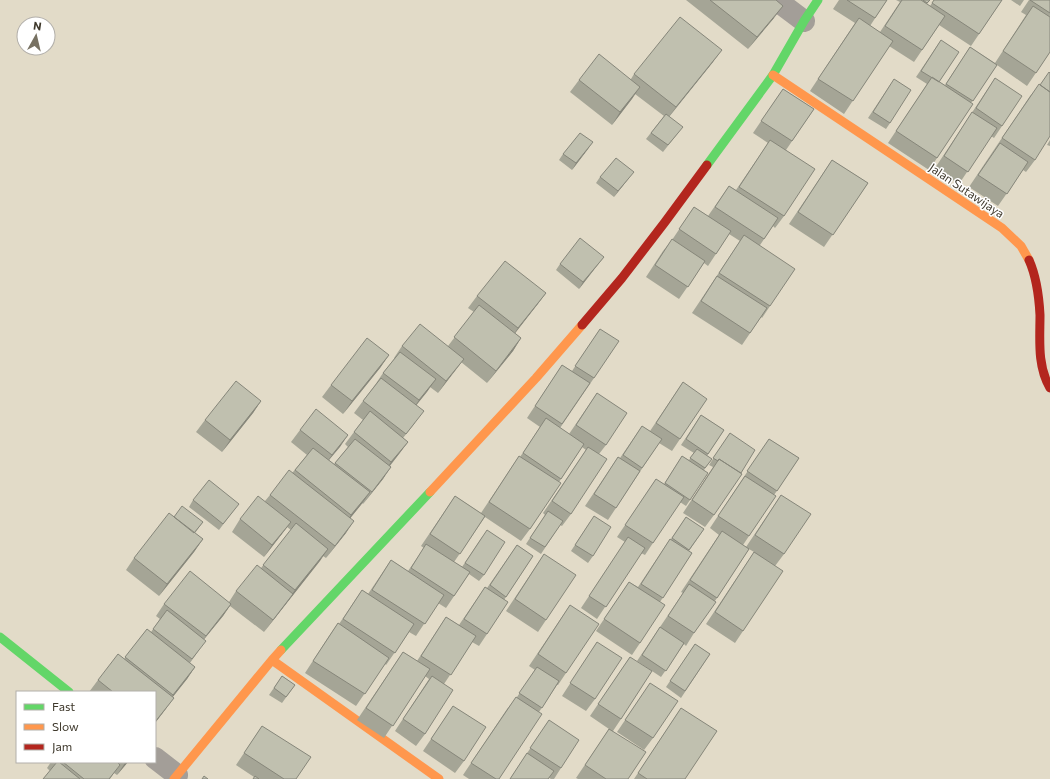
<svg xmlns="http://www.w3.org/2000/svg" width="1050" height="779" font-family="Commissioner,sans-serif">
  <rect width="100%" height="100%" fill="#e2dbc8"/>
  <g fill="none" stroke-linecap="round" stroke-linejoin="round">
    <path stroke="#a39e98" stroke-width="22" d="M776,0L804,21
      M155,758L177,775"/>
    <path stroke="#63d668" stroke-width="9" d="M707,165L773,75L804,21L818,0
      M0,637L69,692
      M281,650L430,492"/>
    <path stroke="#ff974d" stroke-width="9" d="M773,75L1002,228L1021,246L1029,260
      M430,492L536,378L582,325
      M272,660L439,779
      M174,779L272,660L281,650"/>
    <path stroke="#b3261e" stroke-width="9" d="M1029,260C1037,278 1039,296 1040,315C1040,339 1037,366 1050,388
      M582,325L622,278L665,222L707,165"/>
  </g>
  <path fill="#a5a596" d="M686,0H776L774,18L748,49Z
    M839,0H887L870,26L880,32L900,2L896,0H930L927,4L930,6L934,0H1002L971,46L939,25L914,62L889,46L844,114L810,91L855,23L833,9Z
    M1011,0H1024L1020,6Z
    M1029,0H1050V52L1027,86L997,65L971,103L937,158L929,170L888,143L927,84L916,77L941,40L939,82L945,85L970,47L995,63L1026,15L1021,12Z
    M713,62L669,117L678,133L663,152L646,139L664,116L635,94L612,125L570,92L579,80L631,79L634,74Z
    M995,78L1002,126L994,138L991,136L959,184L935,168Z
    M890,85V123L886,129L868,118Z
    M1040,85L1035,160L1026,172L1023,170L998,206L969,187L1030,96Z
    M783,89L814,109L786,150L784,216L775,228L773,226L760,245L770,306L762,318L761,317L742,345L692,313L740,241L729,234L708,266L704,263L679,299L646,277L663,251L672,240L694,207L708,216L729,186L736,190L768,143L753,133Z
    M1050,140V146L1047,145Z
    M588,149L572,170L559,160L563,154Z
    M832,160L868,183L824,247L789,224Z
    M600,177L629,178L614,197L596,183Z
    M604,257L579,289L556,270L560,264Z
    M546,293L537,305L515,333L521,338L513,351L487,383L461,362L438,393L430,387L416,405L415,423L403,438L408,442L390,466L383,479L363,504L362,503L351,517L346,533L326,558L323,556L264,632L230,606L223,616L204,639L197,653L190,663L195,667L187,679L172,697L165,710L155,723V692H89L98,680L124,659L147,629L151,632L160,619L156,616L164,604L229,602L236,591L261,568L291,530L287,527L264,557L232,532L240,519L265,501L270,495L293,472L307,455L291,442L300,430L348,435L329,460L334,464L348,447L345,444L363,420L354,413L375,385L383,373L394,359V358L402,346H448L474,312L468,308L477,296Z
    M600,329L594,378L560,428L569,434L597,393L606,445L599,454L571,514L562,526L560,525L541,554L526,544L545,515L543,513L586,450L582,447L559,482L530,529L521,541L485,517L454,562L462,567L482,537L484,575L479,581L469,574L446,608L438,603L416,636L409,632L386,665L385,664L356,706L305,673L329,636L338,623L339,624L362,590L368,594L391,560L408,571L424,548L421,546L455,496L481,513L519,456L520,457L540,427L527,418L562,365L572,371Z
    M389,355L380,368L343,414L322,397L331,385Z
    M683,382L680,439L672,451L659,443L608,520L585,506L618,457L620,458L642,426L650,431Z
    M261,401L253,413L222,452L196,432L205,420Z
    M701,415L724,430L707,456L712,459L704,470L690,500L686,506L680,502L645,555L641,553L597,619L581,608L625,542L617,537L656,479L664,484L682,456L689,460L694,453L681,445Z
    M730,433L714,515L705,527L683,513L713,467L709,465Z
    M769,439L799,458L774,495L749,536L743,545L746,547L781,495L784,554L775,566L743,631L735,643L706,624L754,552L749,549L694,633L686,646L684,644L661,677L637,661L683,593L681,592L719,535L710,528Z
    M193,500L234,510L219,530L189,507Z
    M174,517L203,522L195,533L203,539L194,552L159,596L126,570L134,558Z
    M686,517L704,529L689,551L692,553L660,602L640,643L632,655L596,631L629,582L638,587L670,539H671Z
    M590,522L593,556L588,563L571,551Z
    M517,545L533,556L504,600L487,634L479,646L472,642L444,684L425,734L416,746L395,731L429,679L425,676L384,738L357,720L403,652L417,661L446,617L459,625L485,587L487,588Z
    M544,554L546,620L538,632L506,611Z
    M570,605L566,673L558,685H557L539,712L499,779H469L463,775L507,709L517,697L535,670L529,666Z
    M597,642L595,699L586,711L562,696Z
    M695,644L710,654L681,698L666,687Z
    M630,657L621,719L613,731L628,779H578L576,778L609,729L590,716Z
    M282,676L295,685L282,703L269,695Z
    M642,695L653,738L644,750L617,732Z
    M453,706L464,761L455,773L423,751Z
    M681,708L685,779H634L673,720Z
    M549,720L561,768L554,779H551L549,778L548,779H510Z
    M262,726L296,779H253L254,777L236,765Z
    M51,762H128L117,775L114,773L110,779H43L50,771L47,768Z"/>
  <path fill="#86867a" d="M783,6L774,18L748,49L757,37Z
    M722,50L713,62L667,119L676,107Z
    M640,87L632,99L612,125L620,112Z
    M593,142L588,149L572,170L576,163Z
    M634,172L629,178L614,197L618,191Z
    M604,257L599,263L579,289L583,282Z
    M546,293L537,305L509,341L518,328Z
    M521,338L513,351L487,383L496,371Z
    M389,355L380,368L343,414L352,401Z
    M464,359L455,371L438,393L446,381Z
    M436,379L427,392L410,413L419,400Z
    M261,401L253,413L222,452L230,440Z
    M348,435L340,447L323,467L332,455Z
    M408,442L399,454L383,474L391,462Z
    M391,467L383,479L363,504L372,492Z
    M370,492L361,505L343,527L351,515Z
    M354,521L346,533L326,558L335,546Z
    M291,522L282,534L264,557L272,545Z
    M203,539L194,552L159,596L167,584Z
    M328,549L320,561L264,632L295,590Z
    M231,604L223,616L197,648L206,636Z
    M195,667L187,679L165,707L173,695Z
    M174,698L165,710L155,723V722Z
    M126,762H128L117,775L125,763Z"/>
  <path fill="#c0c0af" stroke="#86867a" d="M710,0H776L783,6L757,37Z
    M847,0H887L875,18Z
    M902,0H921L945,16L922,50L885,26Z
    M923,0H930L927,3Z
    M934,0H1002L979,34L932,3Z
    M1030,0H1050V13Z
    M1033,6L1050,17V52L1036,73L1003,51Z
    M680,17L722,50L676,107L634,74Z
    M859,18L893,41L853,101L818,79Z
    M941,40L959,52L939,82L921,71Z
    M970,47L997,65L973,101L946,84Z
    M599,54L640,87L620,112L579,80Z
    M1049,72L1050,73V92L1040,85Z
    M932,77L973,104L937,158L896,131Z
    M995,78L1022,96L1002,126L976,108Z
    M894,79L911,90L890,123L873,112Z
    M1039,84L1050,92V136L1035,160L1002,138Z
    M783,89L814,109L792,141L761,121Z
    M972,112L997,128L968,172L944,156Z
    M666,114L683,127L668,145L651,133Z
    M580,133L593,142L576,163L563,154Z
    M770,140L815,169L784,216L739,187Z
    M1000,143L1028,162L1007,194L978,175Z
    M616,158L634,172L618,191L600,177Z
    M832,160L868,183L833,235L798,212Z
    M729,186L778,218L764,239L715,207Z
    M694,207L731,231L716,254L679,229Z
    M744,235L795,269L770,306L719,273Z
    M580,238L604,257L583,282L560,264Z
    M672,239L705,261L688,287L655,265Z
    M505,261L546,293L518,328L477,296Z
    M717,276L767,308L750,333L701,301Z
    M479,305L521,338L496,371L454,337Z
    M420,324L464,359L446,381L402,346Z
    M600,329L619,341L594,378L575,366Z
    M367,338L389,355L352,401L331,385Z
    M400,352L436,379L419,400L383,373Z
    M562,365L590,383L562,424L535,406Z
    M381,378L424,411L406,434L363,401Z
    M236,381L261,401L230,440L205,420Z
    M683,382L707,399L680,439L656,423Z
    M597,393L627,413L606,445L576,425Z
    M316,409L348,435L332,455L300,430Z
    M370,411L408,442L391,462L354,432Z
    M701,415L724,430L708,454L686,439Z
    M546,418L584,444L561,479L523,453Z
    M642,426L662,439L642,468L623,455Z
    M730,433L755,450L741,473L719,459L718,461L713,458Z
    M355,439L391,467L372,492L335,463Z
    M769,439L799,458L777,491L747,471Z
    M588,447L607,459L571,514L552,501Z
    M313,448L370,492L351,515L295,470Z
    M697,449L712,459L705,468L690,458Z
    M519,456L561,483L530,529L489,502Z
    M682,456L708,473L690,500L665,483Z
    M618,457L640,471L616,508L594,494Z
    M719,459L742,474L714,515L692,500Z
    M289,470L354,521L335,546L270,495Z
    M745,476L776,496L749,536L718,516Z
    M656,479L684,497L653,543L625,525Z
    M209,480L239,504L223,524L193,500Z
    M781,495L811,514L784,554L755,535Z
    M258,496L291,522L272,545L240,519Z
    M455,496L485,516L460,554L430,534Z
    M182,506L203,522L194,533L174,517Z
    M548,511L563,521L545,547L530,538Z
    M169,513L203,539L167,584L134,558Z
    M594,516L611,527L593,556L575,545Z
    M686,517L704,529L689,550L672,538Z
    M296,523L328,549L295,590L263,565Z
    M487,530L505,542L484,575L465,563Z
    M722,531L749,549L717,598L690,580Z
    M628,537L645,548L606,607L589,596Z
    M670,539L692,553L663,598L641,584Z
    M426,544L470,572L454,596L411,568Z
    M517,545L533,556L506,597L490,585Z
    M754,552L783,571L743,631L715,612Z
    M544,554L576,575L546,620L515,599Z
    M391,560L444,595L425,624L372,590Z
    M257,565L293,594L273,620L236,591Z
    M190,571L231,604L206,636L164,604Z
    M629,582L665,605L640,643L604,619Z
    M689,584L716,602L694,633L668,616Z
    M485,587L508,602L487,634L464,619Z
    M362,590L414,624L395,653L343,619Z
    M570,605L599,624L566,673L538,654Z
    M167,610L206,641L192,659L153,629Z
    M446,617L476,636L451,675L421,656Z
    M338,623L389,658L365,694L313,661Z
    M660,627L684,643L666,671L642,655Z
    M147,629L195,667L173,695L125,657Z
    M597,642L622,658L595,699L570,683Z
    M695,644L710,654L685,691L670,681Z
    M403,652L430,669L393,726L366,708Z
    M118,654L174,698L155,722V692H113L98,680Z
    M630,657L652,671L621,719L598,704Z
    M537,667L559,681L542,708L519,693Z
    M282,676L295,685L286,697L274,688Z
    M432,676L453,690L425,734L403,719Z
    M650,683L678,701L653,738L625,720Z
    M516,697L542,714L499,779H496L471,763Z
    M453,706L486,727L464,761L431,739Z
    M681,708L717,731L685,779H647L638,773Z
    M549,720L579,740L561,768L530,748Z
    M262,726L311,757L296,779H284L244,753Z
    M609,729L646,752L628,779H606L585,765Z
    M527,753L554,771L548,779H510Z
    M57,762H59L80,779H43Z
    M63,762H117L120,765L109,779H84Z
    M204,776L208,779H202Z
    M255,776L259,779H253Z"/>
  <g text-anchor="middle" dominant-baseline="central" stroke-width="3" stroke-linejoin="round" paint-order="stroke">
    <g font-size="12" fill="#3e382b" stroke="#fff">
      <text transform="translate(967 190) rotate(34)">Jalan Sutawijaya</text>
    </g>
  </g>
  <rect x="16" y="691" width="140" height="72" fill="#ffffff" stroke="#b2afaa"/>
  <rect x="24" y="704" width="20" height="6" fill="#63d668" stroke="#b2afaa"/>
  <text x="52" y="711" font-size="12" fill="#3e382b">Fast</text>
  <rect x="24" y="724" width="20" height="6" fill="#ff974d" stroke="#b2afaa"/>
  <text x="52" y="731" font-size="12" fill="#3e382b">Slow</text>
  <rect x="24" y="744" width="20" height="6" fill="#b3261e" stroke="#b2afaa"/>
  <text x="52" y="751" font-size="12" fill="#3e382b">Jam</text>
  <g transform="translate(36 36) rotate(8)"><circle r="19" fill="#ffffff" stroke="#b2afaa"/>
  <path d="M0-3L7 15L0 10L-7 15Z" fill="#777162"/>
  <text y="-6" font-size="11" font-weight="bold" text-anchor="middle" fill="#3e382b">N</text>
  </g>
</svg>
